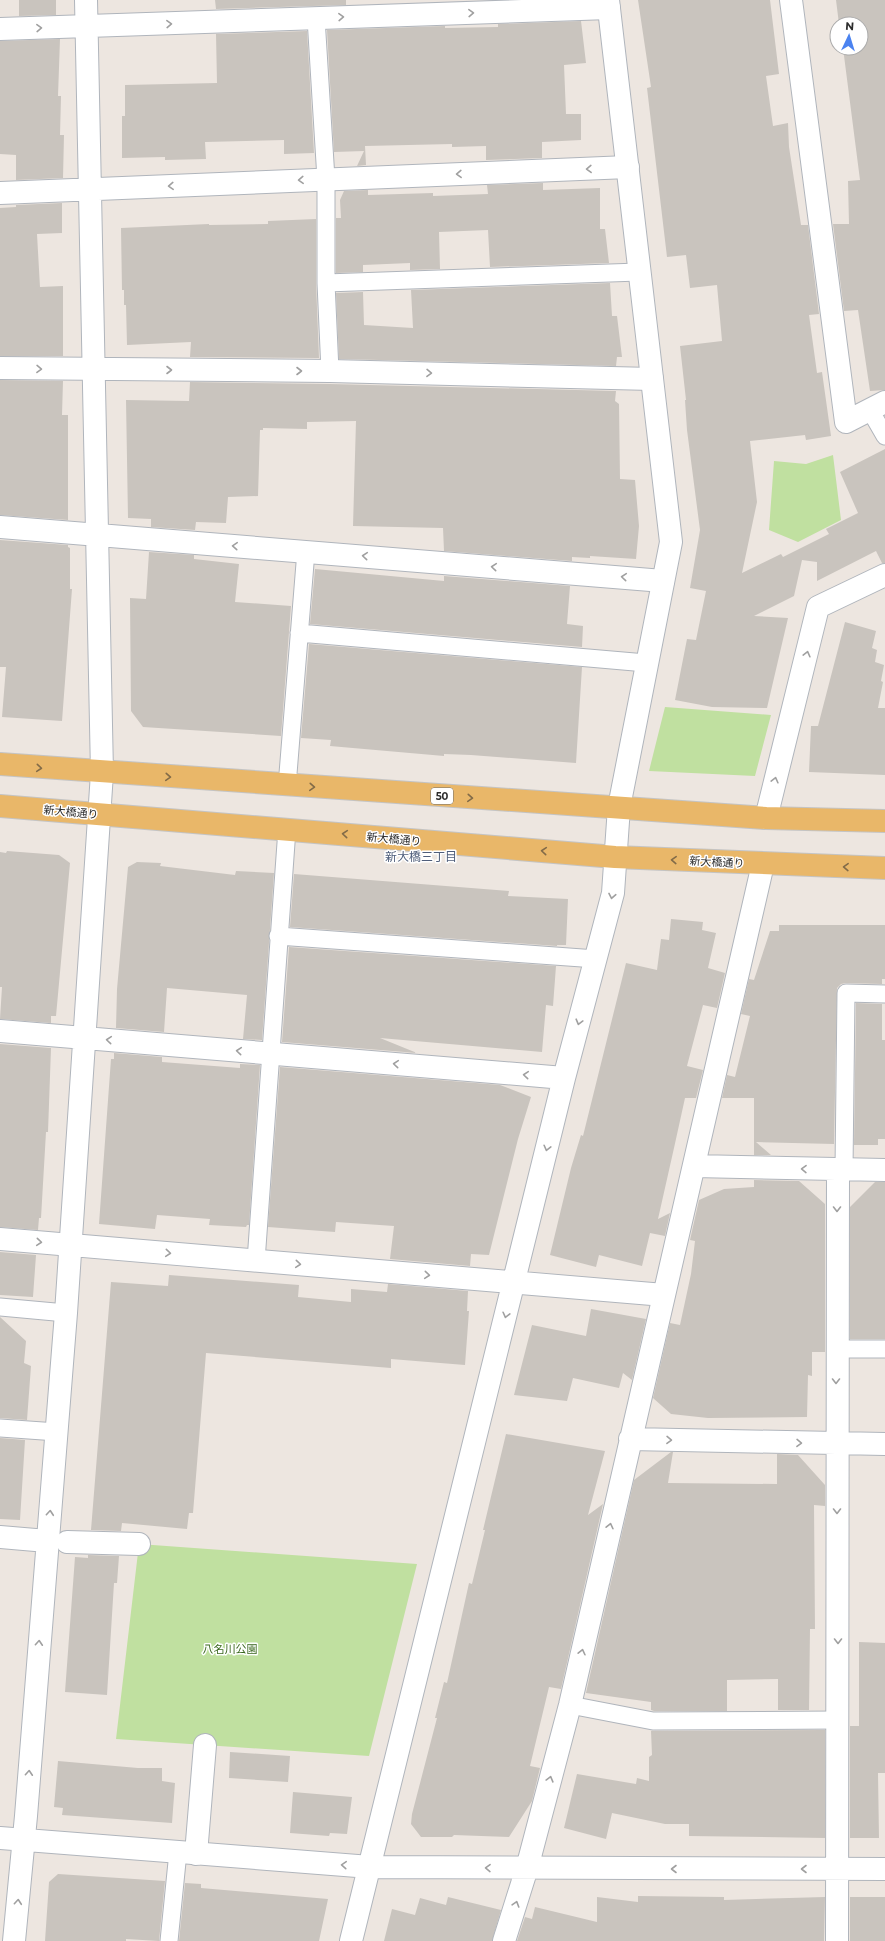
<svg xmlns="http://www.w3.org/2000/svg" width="885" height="1941" font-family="Montserrat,'Noto Sans JP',sans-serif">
  <rect width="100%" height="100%" fill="#ede6e0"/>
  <path fill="#c0e0a0" d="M833,455L841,520L798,542L769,530L774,461L806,464Z
    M665,707L771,715L755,776L649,771Z
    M139,1544L417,1564L369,1756L116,1739Z"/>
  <path fill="#c9c4be" d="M19,0H56V15L19,16Z
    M215,0H346V5L216,9Z
    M638,0H770L779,74L766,76L773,126L788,123L789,147L801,225H808L819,314L809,315L817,373L822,372L831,436L806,440L805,435L750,441L757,502L742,573L781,554L783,557L829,534L826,529L858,513L840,472L885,449V563H882L876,551L817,581V562L802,560L794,596L754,616L788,618L767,708L712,707L675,700L687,639L696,640L706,591L690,588L700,530L687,430L685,400H686L680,346L722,341L717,285L690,288L686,255L667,257L647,88L651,87Z
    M836,0H885V390L870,391L858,310L844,311L833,224H849L848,181L860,180L843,48H861V24H839Z
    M581,21L586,63L564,65L566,114H581V140L542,142V158L486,160V146L452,147V144L365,146L366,165L357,166L364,151L334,152L327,30L445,26V28L498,27V24Z
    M307,31L314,153L284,154V140L205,142L206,159L165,160V157L122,158V116H125V85L217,83L216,34Z
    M60,39L58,96H61L60,135H64L63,178L16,180V155L0,154V41Z
    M543,183V190L600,188V229H605L609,263L490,267L488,230L439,232L440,269L410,270V263L363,265V272L336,273V218H341L340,200L344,191L368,190V195L433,193V196L488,194L487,185Z
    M62,203V233L37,234L40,287L63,286V356H0V208L16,207V205Z
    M316,219V283L319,358L190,357L191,342L127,345L126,305H124V290H122L121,228L209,224V225L268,224V221Z
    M610,283L612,316H617L622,357H617L616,366L339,359L336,293L363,292L364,325L413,328L411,290Z
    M0,380L63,381L62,415H68V520L0,515Z
    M190,382L330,384L616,391L615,401L619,404L620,479L635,480L639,526L636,559L590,556V558L572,557V561L444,551L443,528L353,526L356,421L307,422V429L263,428V430H260L258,496L228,497L226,523L196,522L195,530L151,527V519L128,518L126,400L189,401Z
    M0,540L68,545V547L70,548V589H72L62,721L2,717L6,667H0Z
    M149,552L194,555V559L239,564L235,602L291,606L281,736L143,727L131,711L130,598L146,599Z
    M315,569L444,581V576L570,586L567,624L583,626L582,647L310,624Z
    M845,622L876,631L872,648L877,650L875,662L884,665L881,681L883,682L878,708H885V775L809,772L811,726H818Z
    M309,644L582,667L576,763L471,755L444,754V756L330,746L331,740L301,738Z
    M7,851L59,855L70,863L56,1016H51V1023L0,1019L2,987H0V852L6,853Z
    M137,862L161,863L160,866L235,875L236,871L274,873L262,1040L243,1039L247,995L167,988L164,1032L116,1028L117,989L128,867Z
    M294,874L509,891L508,896L568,899L566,945H557V946L290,927Z
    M671,919L703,922L702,930L716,933L708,968L725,973L717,1008L703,1005L687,1066L703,1070L696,1098H685L674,1148L658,1219L670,1213L665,1236L650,1233L642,1266L599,1255L596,1267L550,1255L571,1168L581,1135L583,1136L626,963L657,970L661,939L669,940Z
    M779,925H885V979H882V984L846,983L841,984L837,988L834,1144L756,1142L771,1155H754V1098H722L727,1075L735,1077L750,1016L741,1014L749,979L754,980L770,931H779Z
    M289,947L556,966L553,1006L546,1005L542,1052L380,1038L417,1053L282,1042Z
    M856,1003L882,1004V1040H885V1139H878V1145H854Z
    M0,1044L51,1048L48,1132H46L41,1218H39L38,1230L0,1227Z
    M114,1053L162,1057V1062L240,1068V1064L260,1065L249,1225H247L246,1227L209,1225L210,1219L157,1215L155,1229L99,1224L111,1059H114Z
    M280,1067L500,1085L531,1097L518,1139L489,1255L471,1254L470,1266L390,1259L394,1226L336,1222L335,1232L268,1227Z
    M754,1180L799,1181L825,1204V1352H812V1376L808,1375L807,1417L708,1418L671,1414L653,1398L670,1323L680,1325L691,1274L695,1241L690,1240L699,1200L724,1189L754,1187Z
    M875,1182H885V1339H850V1207Z
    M0,1252L36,1255L33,1297L0,1295Z
    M169,1275L299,1285L298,1297L351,1302V1289L387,1292L388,1284L468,1291L467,1311H469L465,1365L391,1359V1368L206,1353L193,1513H189L187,1529L122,1523L121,1531L91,1530L111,1282L168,1286Z
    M591,1309L646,1319L632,1380L623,1373L619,1388L573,1378L567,1401L514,1395L532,1325L586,1336Z
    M0,1317L26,1341L24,1363L31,1366L27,1420L0,1418Z
    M506,1434L605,1451L588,1515L603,1504L561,1689L549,1687L530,1766L540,1768L532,1801L509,1837L454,1835L452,1837H421L411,1824L412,1814L437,1718H435L444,1682L447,1683L469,1583L472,1584L485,1530H483Z
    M0,1438L25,1440L20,1520L0,1519Z
    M671,1452H673L668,1483L777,1484V1454L798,1455L825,1485V1506L814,1505L815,1629H810L809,1710H778V1679L727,1680V1711H654L651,1710V1702L586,1693L634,1480Z
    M88,1555L119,1556L117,1583H114L107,1695L65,1692L75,1557L88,1558Z
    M859,1642L885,1643V1773H878L879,1838H850V1726H859Z
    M825,1730V1838L689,1836V1824H665L612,1813L606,1839L564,1828L577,1774L636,1784L637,1778L649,1781V1757L652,1755L651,1731Z
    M230,1752L290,1756L288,1782L229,1778Z
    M58,1761L138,1768H162V1781L175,1783L172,1823L62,1815L63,1808L54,1807Z
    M293,1792L352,1797L347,1834L330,1833L329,1836L290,1833Z
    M58,1874L165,1881L159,1941L126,1939V1941H45L49,1882Z
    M185,1883L201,1884V1888L328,1899L319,1941H179Z
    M638,1896L724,1897V1900L825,1897L824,1941H517L525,1917L532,1919L535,1907L597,1922V1897L638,1902Z
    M448,1897L501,1910L492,1941H384L392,1909L415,1915L420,1898L446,1905Z
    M850,1897H885V1941H850Z"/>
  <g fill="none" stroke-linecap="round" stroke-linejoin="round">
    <g stroke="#b0b5bc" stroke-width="19">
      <path id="service" d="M316,18L326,179V283L330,371
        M326,283L639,272
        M870,410L885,436
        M299,633L646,663
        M287,786L306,551
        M278,936L596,959
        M844,1170L846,993L885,994
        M256,1261L287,829
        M0,1307L66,1313
        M836,1349H885
        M0,1428L57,1432
        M570,1705L653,1721L838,1720
        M169,1941L178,1852"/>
    </g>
    <g stroke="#b0b5bc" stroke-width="24">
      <path id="pedestrian" d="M67,1542L139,1544
        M196,1854L205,1745"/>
    </g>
    <g stroke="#b0b5bc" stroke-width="24">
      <path id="minor" d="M791,0L846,422L885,402
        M0,29L609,8
        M0,193L628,167
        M0,368L330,371L652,379
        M0,527L663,581
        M766,818L818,607L885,575
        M0,1031L564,1078
        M694,1166L885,1170
        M0,1239L664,1295
        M630,1439L885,1444
        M0,1537L47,1541
        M0,1838L370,1867L885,1869
        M14,1941L26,1816L66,1313L102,773L86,0
        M351,1941L564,1078L613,893L619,807
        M504,1941L527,1868L570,1705L763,864
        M837,1941L838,1170"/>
    </g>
    <g stroke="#b0b5bc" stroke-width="24">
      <path id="tertiary" d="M608,0L671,542L619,807"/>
    </g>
    <g stroke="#c4c4c4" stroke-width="24">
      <path id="primary" d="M0,764L766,818L885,821
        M0,806L615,857L885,868"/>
    </g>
    <use href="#service" stroke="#fff" stroke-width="17"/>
    <use href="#pedestrian" stroke="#fff" stroke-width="22"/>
    <use href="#minor" stroke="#fff" stroke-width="22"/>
    <use href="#tertiary" stroke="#fff" stroke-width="22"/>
    <use href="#primary" stroke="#e9b769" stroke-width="22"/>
  </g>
  <defs><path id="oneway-chevron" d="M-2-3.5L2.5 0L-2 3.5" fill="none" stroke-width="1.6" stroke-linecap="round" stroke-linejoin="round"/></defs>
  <g stroke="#a0a0a0">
    <use href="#oneway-chevron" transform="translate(471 13) rotate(-2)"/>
    <use href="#oneway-chevron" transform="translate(341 17) rotate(-2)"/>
    <use href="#oneway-chevron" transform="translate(169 24) rotate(-2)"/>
    <use href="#oneway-chevron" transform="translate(39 28) rotate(-2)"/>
    <use href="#oneway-chevron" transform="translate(589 169) rotate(178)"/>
    <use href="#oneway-chevron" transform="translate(459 174) rotate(178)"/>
    <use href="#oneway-chevron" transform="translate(301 180) rotate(177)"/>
    <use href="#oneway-chevron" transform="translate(171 186) rotate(177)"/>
    <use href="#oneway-chevron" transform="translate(39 369) rotate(1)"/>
    <use href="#oneway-chevron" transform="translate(169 370)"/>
    <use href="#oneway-chevron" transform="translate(299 371)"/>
    <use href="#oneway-chevron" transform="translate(429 373) rotate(1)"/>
    <use href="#oneway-chevron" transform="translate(235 546) rotate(-176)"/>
    <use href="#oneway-chevron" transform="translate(365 556) rotate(-175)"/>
    <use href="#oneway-chevron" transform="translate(494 567) rotate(-175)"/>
    <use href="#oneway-chevron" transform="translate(624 577) rotate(-175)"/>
    <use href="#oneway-chevron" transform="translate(807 654) rotate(-76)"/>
    <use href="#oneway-chevron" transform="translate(775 780) rotate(-76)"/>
    <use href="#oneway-chevron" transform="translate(612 896) rotate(101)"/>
    <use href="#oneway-chevron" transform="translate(579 1022) rotate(105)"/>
    <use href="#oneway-chevron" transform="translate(109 1040) rotate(-175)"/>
    <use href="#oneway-chevron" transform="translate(239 1051) rotate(-175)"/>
    <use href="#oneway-chevron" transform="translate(396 1064) rotate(-175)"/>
    <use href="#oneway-chevron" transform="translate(526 1075) rotate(-175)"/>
    <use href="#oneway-chevron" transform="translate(547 1148) rotate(104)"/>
    <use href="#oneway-chevron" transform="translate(804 1169) rotate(-179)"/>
    <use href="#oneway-chevron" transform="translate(837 1209) rotate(90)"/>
    <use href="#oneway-chevron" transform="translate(39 1242) rotate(5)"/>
    <use href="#oneway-chevron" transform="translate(168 1253) rotate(5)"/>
    <use href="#oneway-chevron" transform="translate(298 1264) rotate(5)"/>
    <use href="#oneway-chevron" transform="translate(427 1275) rotate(5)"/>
    <use href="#oneway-chevron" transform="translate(506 1315) rotate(104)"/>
    <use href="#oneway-chevron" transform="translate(836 1381) rotate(90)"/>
    <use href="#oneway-chevron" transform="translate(669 1440) rotate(1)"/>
    <use href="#oneway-chevron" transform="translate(799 1443) rotate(1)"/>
    <use href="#oneway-chevron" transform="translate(837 1511) rotate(90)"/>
    <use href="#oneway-chevron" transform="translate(50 1513) rotate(-85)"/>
    <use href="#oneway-chevron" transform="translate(610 1526) rotate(-77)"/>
    <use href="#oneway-chevron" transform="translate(838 1641) rotate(90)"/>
    <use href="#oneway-chevron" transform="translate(39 1643) rotate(-86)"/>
    <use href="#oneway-chevron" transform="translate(582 1652) rotate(-77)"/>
    <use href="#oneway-chevron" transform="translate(29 1773) rotate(-86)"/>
    <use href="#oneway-chevron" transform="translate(550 1779) rotate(-75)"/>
    <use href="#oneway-chevron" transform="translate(344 1865) rotate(-176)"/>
    <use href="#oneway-chevron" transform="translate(488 1868) rotate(-179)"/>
    <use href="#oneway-chevron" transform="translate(674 1869) rotate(-180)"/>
    <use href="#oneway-chevron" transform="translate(804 1869) rotate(-180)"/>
    <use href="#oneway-chevron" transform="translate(18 1902) rotate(-85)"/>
    <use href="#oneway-chevron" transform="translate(516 1904) rotate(-73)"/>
  </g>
  <g stroke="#826b48">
    <use href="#oneway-chevron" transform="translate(39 768) rotate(5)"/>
    <use href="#oneway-chevron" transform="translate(168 777) rotate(4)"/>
    <use href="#oneway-chevron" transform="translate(312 787) rotate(4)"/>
    <use href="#oneway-chevron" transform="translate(470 798) rotate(4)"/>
    <use href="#oneway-chevron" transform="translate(345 834) rotate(-175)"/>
    <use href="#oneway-chevron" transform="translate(544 851) rotate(-175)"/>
    <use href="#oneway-chevron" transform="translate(674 860) rotate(-177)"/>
    <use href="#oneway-chevron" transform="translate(846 867) rotate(-178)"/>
  </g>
  <g text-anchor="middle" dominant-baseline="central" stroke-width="3" stroke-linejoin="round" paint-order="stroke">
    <rect fill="#fff" stroke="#6c6c6c" stroke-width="1" x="431" y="788" width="22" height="16" rx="3"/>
    <g font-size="10" font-weight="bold" fill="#2d2d2d">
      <text x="442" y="796">50</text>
    </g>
    <g font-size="11" fill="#2d2d2d" stroke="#fff">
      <text transform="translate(71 812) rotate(5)">新大橋通り</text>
      <text transform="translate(394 839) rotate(5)">新大橋通り</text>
      <text transform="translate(717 862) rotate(3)">新大橋通り</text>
    </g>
    <g font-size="11" fill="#3a671f" stroke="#fff">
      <text x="230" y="1649">八名川公園</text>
    </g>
    <g font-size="12" fill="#4f5e7b" stroke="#fff">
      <text x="421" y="856">新大橋三丁目</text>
    </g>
  </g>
  <g transform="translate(849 36) rotate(4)"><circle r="19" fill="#ffffff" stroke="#ababab"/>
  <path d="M0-3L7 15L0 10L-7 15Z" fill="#4b83f0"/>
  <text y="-6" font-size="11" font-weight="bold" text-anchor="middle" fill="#2d2d2d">N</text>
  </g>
</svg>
